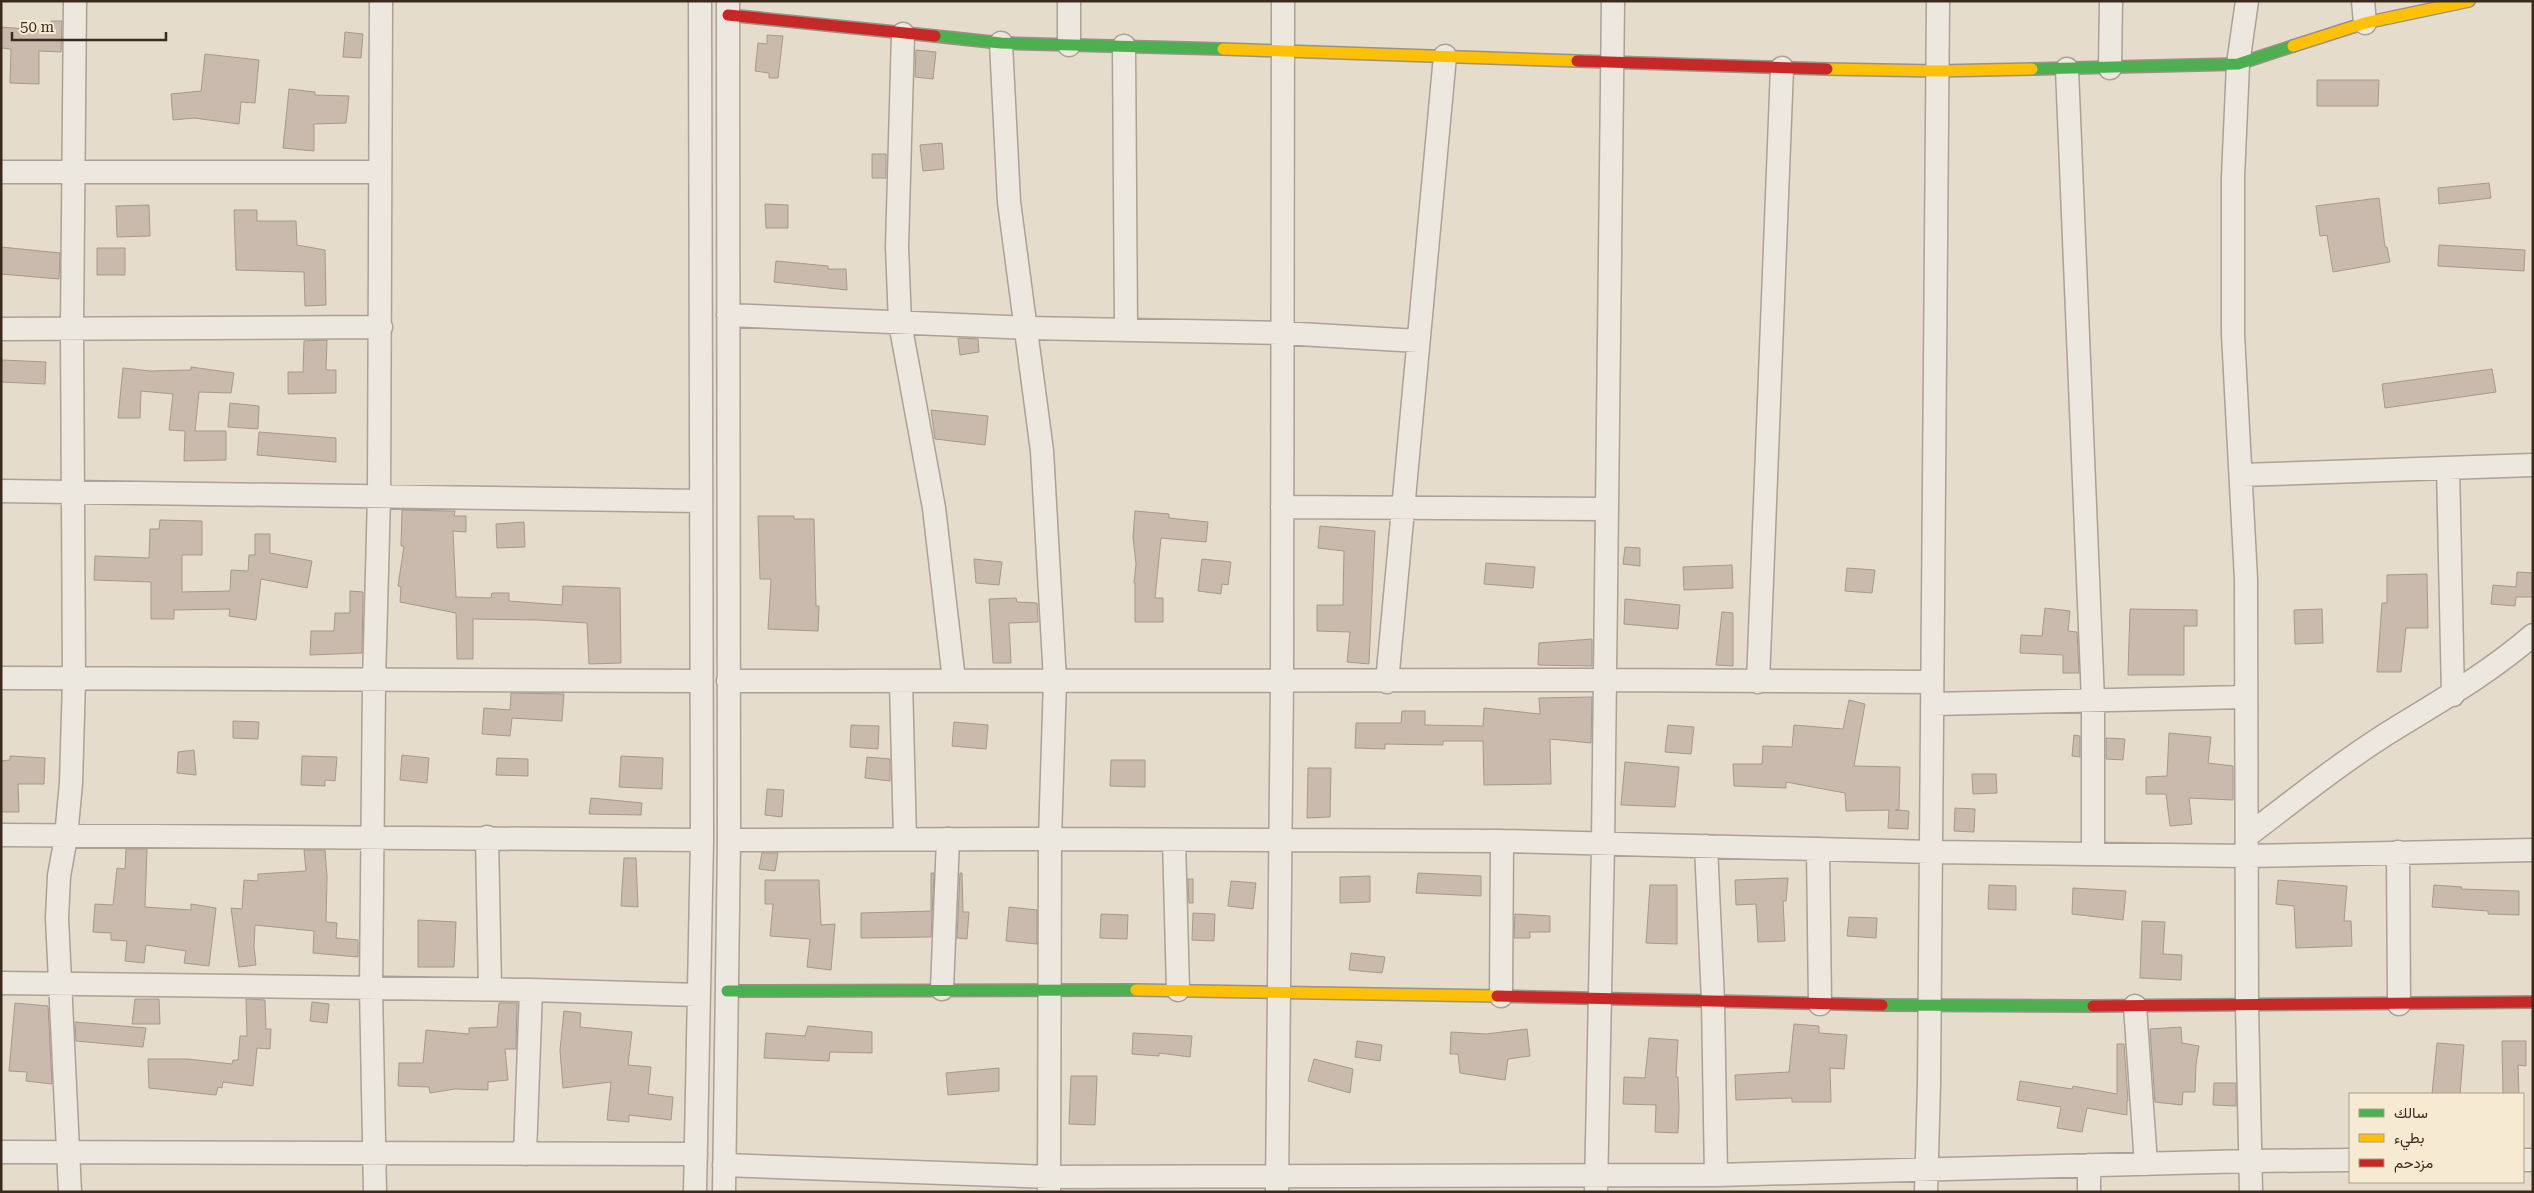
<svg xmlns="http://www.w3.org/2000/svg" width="2534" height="1193" font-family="'Roboto Serif',Vazirmatn,serif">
  <rect width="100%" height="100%" fill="#e6dccc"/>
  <path fill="#c9baad" stroke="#a6988b" d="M51,21H62L61,52L39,51V84L10,83L11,49L1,48V27L51,31Z
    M345,32L363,34L361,58L343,57Z
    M767,35L783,36L778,78H769V73L755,71L758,43L767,44Z
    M916,50L936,52L933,79L915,77Z
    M205,54L259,60L255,103L241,102L239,124L194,118L173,120L171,94L201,91Z
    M2317,80H2379L2378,106H2317Z
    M289,89L315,92V95L349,96L346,123L314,124V151L283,148Z
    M942,143L944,169L923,171L920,145Z
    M872,154H886V178H872Z
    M2489,183L2491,198L2439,204L2438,188Z
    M2379,198L2385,247H2387L2390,262L2333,272L2327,235L2320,236L2316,206Z
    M765,204L788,205V228H766Z
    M149,205L150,236L117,237L116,206Z
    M234,210H257V221H296L297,245L325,250L326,305L305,306L304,272L236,270Z
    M2439,245L2525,250L2524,271L2438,266Z
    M1,247L60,253L59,279L1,274Z
    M97,248H125V275H97Z
    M776,261L828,266V269H846L847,290L774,282Z
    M958,338L978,339L979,352L960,355Z
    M327,340L326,370H336V393L288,394V372H303L304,341Z
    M2,360L46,362L45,384L1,382Z
    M191,367L234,373L231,393L199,392L195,431H226V460L184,461L185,431L169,430L173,394L141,391L140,418H118L123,368L150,371L191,370Z
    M2492,369L2496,392L2385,408L2382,384Z
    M230,403L259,406L258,429L228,427Z
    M931,410L988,416L985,445L935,439Z
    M259,432L336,438V462L257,455Z
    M402,510L448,511H455L454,516H466V532L453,531L456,597L491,598L492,593H509V601L562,605L563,586L620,588L621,663L589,664L587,623L538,620L473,619V659H457L456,613L400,602L401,587L398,586L404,546H401Z
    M1135,511L1169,514V518L1208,522L1206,542L1161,538L1155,598H1163V622H1135V583H1134L1136,564L1133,537Z
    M758,516H794V519H814L816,606H819L818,631L768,629L771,579H760Z
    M160,520L202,521V555H182V592L230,591L231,570L248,571L249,555H255V534H270V553L312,561L307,588L261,579L256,620L229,616L230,609L174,610V619H151V582L94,580L95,556L149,558L150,529H159Z
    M524,522L525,547L497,548L496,524Z
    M1320,526L1375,531L1369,664L1347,662L1350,632L1317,631V605H1343V599L1344,551L1318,548Z
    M1625,547L1640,548V566L1623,564Z
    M974,559L1002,562L999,585L976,583Z
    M1202,559L1231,562L1228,585L1222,584L1221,594L1198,591Z
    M1486,563L1535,567L1533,588L1484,584Z
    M1732,565L1733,588L1684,590L1683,567Z
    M1847,568L1875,570L1872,593L1845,591Z
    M2517,572L2533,573V597H2516L2515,606L2491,604L2493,585L2516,587Z
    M2427,574L2428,628H2406L2401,672H2377L2382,603H2387V575Z
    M350,591L363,592L362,653L310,655L311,631H334L335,613H350Z
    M1016,598L1017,602L1037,603L1038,622L1009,623L1011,663H993L989,599Z
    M1625,599L1680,605L1678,629L1624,624Z
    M2045,608L2070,611L2068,631L2077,632L2079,673H2063V655L2020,653L2021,635L2042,636Z
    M2130,609L2197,610V626H2184V675H2128Z
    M2322,609L2323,643L2295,644L2294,610Z
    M1722,612L1733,613V666L1716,665Z
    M1592,639V666L1538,665L1539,643Z
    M511,693L564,694L562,721L512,718L510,736L482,734L484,708L510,710Z
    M1592,697L1591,743L1550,739L1551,784L1484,785L1483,741H1443V745L1385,744V749L1355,748L1356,723H1401L1402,711H1425V725L1483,726L1484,708L1540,714L1539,698Z
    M1849,700L1865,704L1854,766L1900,767L1899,810H1895L1909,811L1908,829L1888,828L1889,810L1846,811L1845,793L1786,782V788L1734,786L1733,764H1762L1763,746L1792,747L1794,725L1843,729Z
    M233,721L259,722L258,739L233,738Z
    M954,722L988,725L986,749L952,746Z
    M851,725L879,726L878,749L850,747Z
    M1668,725L1694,727L1691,754L1665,752Z
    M2169,733L2211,737L2208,763L2233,766V800L2189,798L2192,824L2170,826L2166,794H2146V777L2167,776Z
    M2074,735L2080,736V757L2072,756Z
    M2106,738L2125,739L2123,760L2106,759Z
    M194,750L196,775L177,773L178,752Z
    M402,755L429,758L427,783L400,780Z
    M10,756L45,758L44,784H18L19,812H1V761L10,760Z
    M302,756L337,757L335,781L325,780V786L301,785Z
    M621,756L663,758L662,789L619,787Z
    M867,757L890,759V781L865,778Z
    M497,758L528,759V776L496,775Z
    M1111,760H1145V787L1110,786Z
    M1625,762L1679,767L1675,807L1621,805Z
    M1308,768H1331L1330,817L1307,818Z
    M1972,774H1996L1997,793L1973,794Z
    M767,789L784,790L782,817L765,815Z
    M591,798L642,803L641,815L589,814Z
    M1955,808L1975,809L1974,832L1954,831Z
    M126,849H147L145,907L191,910V904L216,908L209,966L184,963L186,951L146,945L144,963L125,961L127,941L111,940V933L93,932L95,904L113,905L117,868L125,869Z
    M304,850H325L327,877L326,922L337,923L336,938L358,940V957L313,953L314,931L255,925L254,947L256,965L239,967L231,908L242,909L244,880L258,881V874L306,871Z
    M762,853H778L775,871L759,869Z
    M624,858H636L638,907L621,906Z
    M931,873H934L931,937L861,938V913L931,911Z
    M960,873H962L963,912H969L967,939L957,938Z
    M1418,873L1481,876V896L1416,893Z
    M1370,876V902L1340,903V877Z
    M1788,878L1786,901H1783L1785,941L1758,942L1756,904L1736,905L1735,880Z
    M1188,879H1193V903H1189Z
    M765,880H819L821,925L835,924L831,970L807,967L810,939L770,936L773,904H765Z
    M2278,880L2347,886L2344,921H2351L2352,946L2296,948L2294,906L2276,904Z
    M1231,881L1256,883L1253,909L1228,906Z
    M1650,885H1677V944L1646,943Z
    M1989,885L2016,886V910L1988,909Z
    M2434,885L2462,887L2461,889L2519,891V915L2488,914V911L2432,907Z
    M2073,888L2126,891L2123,920L2072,914Z
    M1009,907L1037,910V944L1006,941Z
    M1193,913L1215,914L1214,941L1192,940Z
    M1101,914L1128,915L1127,939L1100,938Z
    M1515,914L1550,916V932H1530V938H1514Z
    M1849,917L1877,918L1876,938L1847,936Z
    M418,920L456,922L454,967H418Z
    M2142,921L2165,922L2163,954L2182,955L2181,980L2140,978Z
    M1351,953L1385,957L1382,973L1349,970Z
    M135,999H159L160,1024H132Z
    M246,999L265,1000L266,1029H271L270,1049L257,1048L253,1086L223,1082L222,1088L218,1087L216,1095L149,1088L148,1059H188L232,1064L233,1060H238L240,1036H247Z
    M312,1002L329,1004L327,1023L310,1021Z
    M15,1003L48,1006L52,1084L26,1081L27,1072L9,1071Z
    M499,1003H517L516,1049H505L508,1080L488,1082V1090L455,1089L430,1093L429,1087L398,1086L399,1063H423L426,1030L469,1034V1028L497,1027Z
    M564,1011L581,1013L580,1027L632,1032L628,1065L651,1067L648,1094L673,1097L671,1120L629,1115V1122L607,1120L611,1082L563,1088L560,1050Z
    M75,1022L146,1028L143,1047L76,1041Z
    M1794,1024L1819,1026V1033L1847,1035L1844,1069L1830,1068L1831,1102H1792V1098L1736,1100L1735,1075L1789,1072Z
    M808,1026L872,1032V1053L830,1052L829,1061L764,1058L766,1033L805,1036Z
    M2181,1027L2182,1043L2199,1046L2196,1064L2195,1092H2183L2182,1105L2155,1102L2150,1029Z
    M1527,1029L1530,1056L1508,1059L1505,1080L1460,1073L1458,1054H1450L1451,1032L1486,1034Z
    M1133,1033L1192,1036L1190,1057L1159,1053V1056L1132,1054Z
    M1649,1038L1678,1040L1676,1077H1678L1679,1109L1678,1133L1655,1132L1656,1105L1623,1104L1624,1077L1645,1078Z
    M1357,1041L1382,1045L1380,1061L1355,1057Z
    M2502,1041H2526V1066L2518,1065L2519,1094H2503Z
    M2437,1043L2464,1045L2460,1094H2432Z
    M2117,1044H2124L2128,1101H2127V1115L2087,1108L2082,1132L2057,1128L2061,1107L2017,1100L2020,1081L2072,1089L2073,1086L2117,1094Z
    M1314,1059L1353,1069L1350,1093L1308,1081Z
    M999,1068V1091L948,1095L946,1073Z
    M1071,1076H1097L1095,1125L1069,1124Z
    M2214,1083H2236V1106L2213,1105Z"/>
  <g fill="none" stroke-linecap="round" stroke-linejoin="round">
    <g stroke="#aba196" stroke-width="25">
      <path id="street" d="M1069,1V45
        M2247,1L2238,64L2233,177V334L2246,579L2247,1006L2251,1192
        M2363,1L2365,23
        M903,34L897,247L900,323L934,508L954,680
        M1001,43L1009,202L1042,451L1055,680L1050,839L1049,1191
        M1124,46L1126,330
        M2110,68L2111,1
        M2067,69L2093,700V854
        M1,172H380
        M728,315L1027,328L1282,333L1418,341
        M1,329L381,327
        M2448,468L2453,695
        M2241,475L2533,465
        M1,491L701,501
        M1282,507L1606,509
        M1,678L700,681
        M728,681L1604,680L1932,682
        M901,681L905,839
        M1387,682L1445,56
        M1758,682L1782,68
        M1932,704L2246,697
        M1,835L702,840
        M2247,836C2293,801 2339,764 2388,733C2438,702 2488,674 2533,635
        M487,837L490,989
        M729,840L1050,839L1502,841L1931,852L2247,856L2533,850
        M1174,840L1178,990
        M1706,846L1713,1001L1716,1175
        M1818,849L1820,1004
        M2398,852L2399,1004
        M1,983L531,990
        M942,989L948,839
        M1501,996L1502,841
        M2135,1006L2146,1164
        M1,1152L696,1154
        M525,1154L531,990L698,995
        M2523,1160H2533
        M724,1165L1049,1177L1716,1175L2250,1161L2350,1160
        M2089,1165V1192
        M70,1192L57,918L59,876L66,837L71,783L74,680L72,329L75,1
        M375,1192L371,988L374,682L379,497L381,1
        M695,1192L702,840L700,1
        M724,1192L729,840L728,1
        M1277,1192L1282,680L1283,1
        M1596,1192L1603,844L1613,1
        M1926,1192L1929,1084L1938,1"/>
    </g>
    <g stroke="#9a9186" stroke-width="14">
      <path id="fast" d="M935,36L1001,43L1223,49
        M2032,69L2238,64L2293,46
        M727,991L1136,990
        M1882,1005L2093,1006"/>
    </g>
    <g stroke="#9a9186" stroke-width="14">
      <path id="slow" d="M2293,46L2365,23L2469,1
        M1223,49L1577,61
        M1827,69L1937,71L2032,69
        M1136,990L1497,996"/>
    </g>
    <g stroke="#9a9186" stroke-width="14">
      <path id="jam" d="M728,15L935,36
        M1577,61L1827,69
        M1497,996L1882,1005
        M2093,1006L2533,1002"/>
    </g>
    <use href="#street" stroke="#ede8df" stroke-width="22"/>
    <use href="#fast" stroke="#4caf50" stroke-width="11"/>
    <use href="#slow" stroke="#ffc107" stroke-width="11"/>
    <use href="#jam" stroke="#c62828" stroke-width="11"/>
  </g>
  <rect width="2534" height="1193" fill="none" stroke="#3a2a1d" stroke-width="5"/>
  <rect x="2349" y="1093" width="175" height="90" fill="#f7ead2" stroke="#ab9d8a"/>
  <rect x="2359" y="1109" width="25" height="8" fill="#4caf50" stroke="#ab9d8a"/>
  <text x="2394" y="1118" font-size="15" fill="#3a2a1d">سالك</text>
  <rect x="2359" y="1134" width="25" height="8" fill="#ffc107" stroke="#ab9d8a"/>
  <text x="2394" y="1143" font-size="15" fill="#3a2a1d">بطيء</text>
  <rect x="2359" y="1159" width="25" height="8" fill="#c62828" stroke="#ab9d8a"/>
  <text x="2394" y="1168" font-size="15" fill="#3a2a1d">مزدحم</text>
  <path d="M12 32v8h154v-8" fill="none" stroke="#3a2a1d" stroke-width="2.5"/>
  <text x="20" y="32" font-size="15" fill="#3a2a1d" stroke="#f7ead2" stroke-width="4" paint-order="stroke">50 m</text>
</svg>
